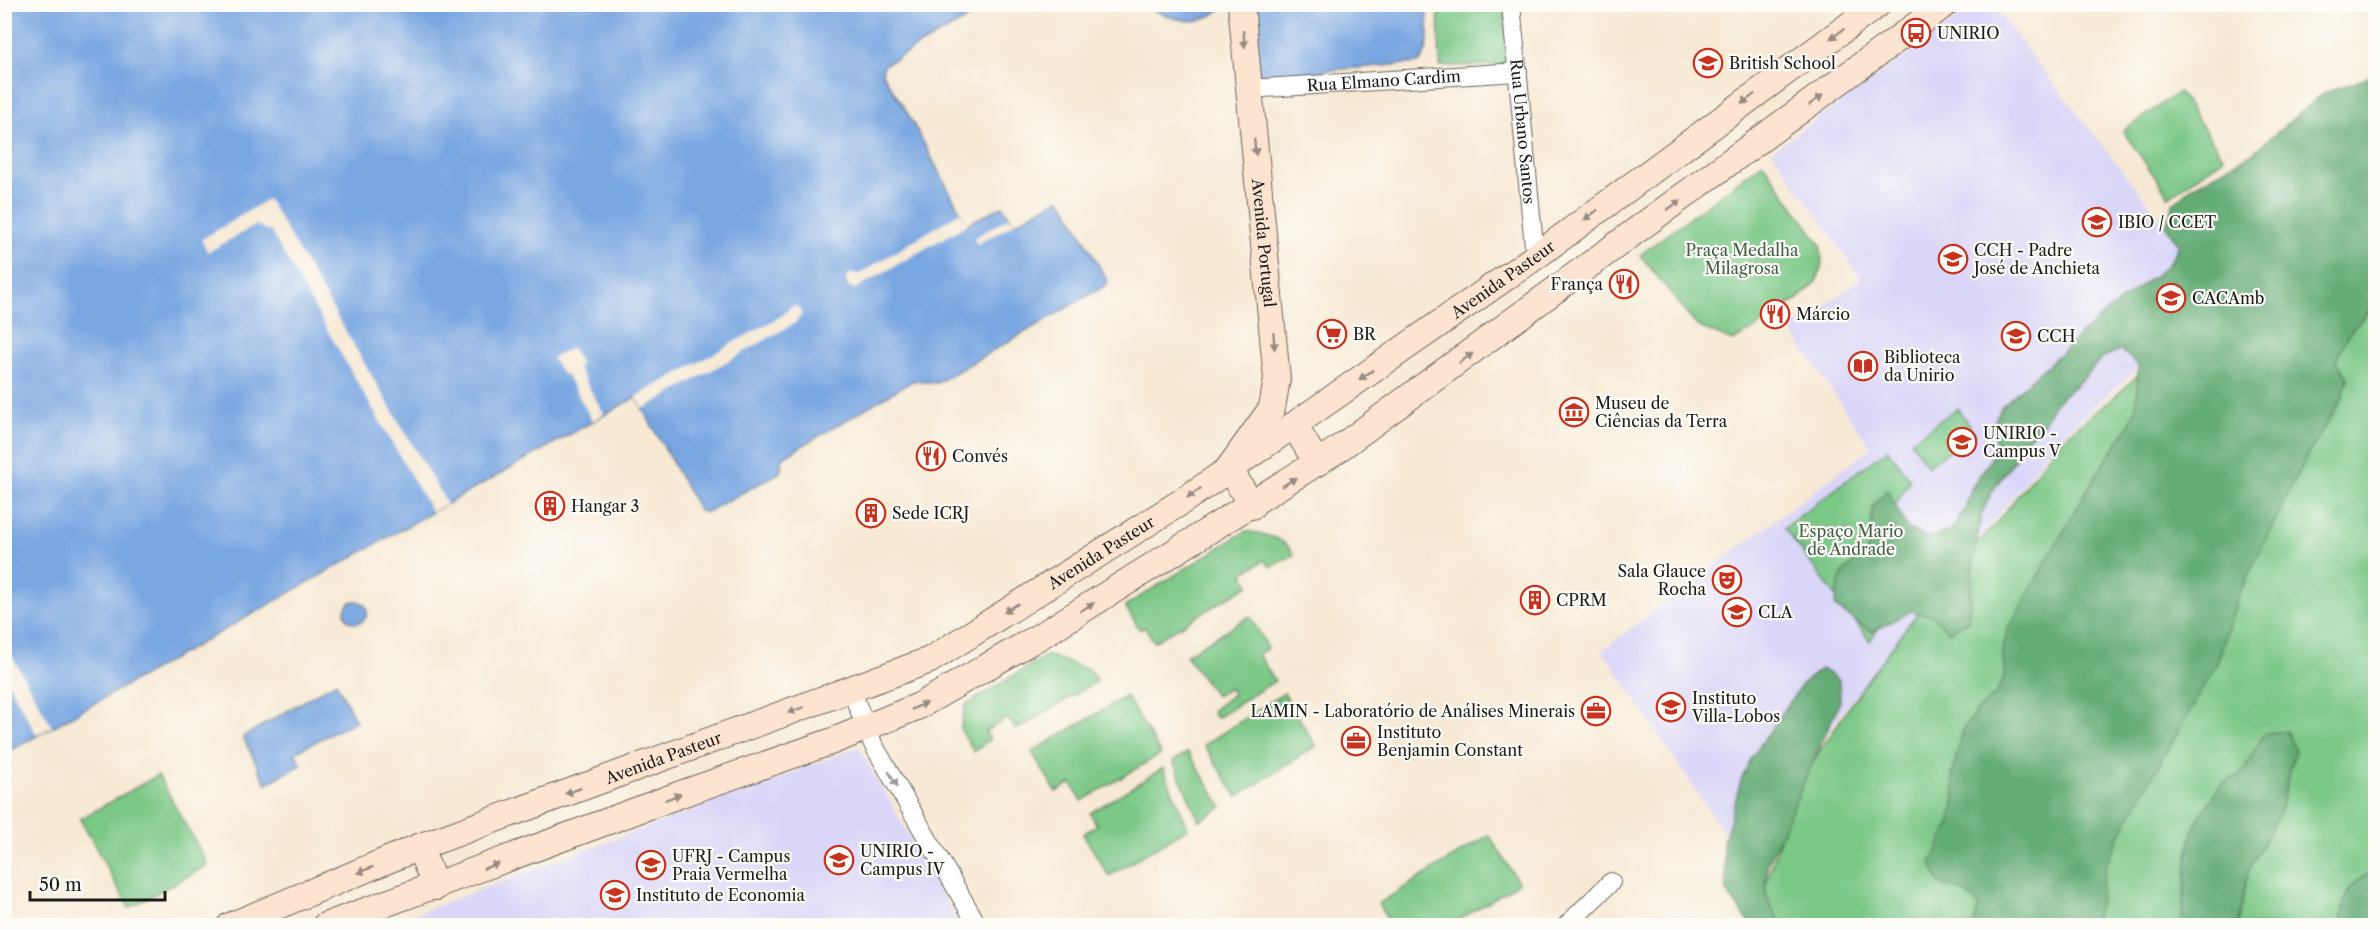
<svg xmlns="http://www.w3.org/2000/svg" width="2380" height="930" font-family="'Libre Caslon Text',serif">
  <rect width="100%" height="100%" fill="#fdfcf7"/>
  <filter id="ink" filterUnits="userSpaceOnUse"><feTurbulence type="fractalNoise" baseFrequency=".0167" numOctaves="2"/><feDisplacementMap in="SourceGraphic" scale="12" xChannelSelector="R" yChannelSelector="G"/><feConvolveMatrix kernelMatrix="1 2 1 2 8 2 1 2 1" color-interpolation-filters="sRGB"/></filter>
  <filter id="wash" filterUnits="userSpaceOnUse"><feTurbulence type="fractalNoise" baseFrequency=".008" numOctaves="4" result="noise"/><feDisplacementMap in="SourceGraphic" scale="24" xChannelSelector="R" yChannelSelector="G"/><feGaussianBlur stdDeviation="1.35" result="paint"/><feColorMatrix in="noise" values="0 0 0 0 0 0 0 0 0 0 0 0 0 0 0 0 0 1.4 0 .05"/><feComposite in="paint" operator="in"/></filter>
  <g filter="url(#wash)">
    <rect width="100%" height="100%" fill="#f7e9d4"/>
    <path fill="#dad6f7" d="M1976,5H1992L2221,295L2061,436L1835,721L1788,802L1753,876L1602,650L1871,448L1790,330L1861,279L1772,151Z
      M859,747L960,925H386L730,796Z"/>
    <path fill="#7bc887" stroke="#4c7252" stroke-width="1.5" d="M1438,5H1504L1509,61L1500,65L1440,66Z
      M2179,92L2224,158L2169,197L2123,131Z
      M1763,163L1820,244C1823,257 1823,269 1816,281C1806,296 1750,334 1732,341L1697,326L1640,255Z
      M2375,182V925L1749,926L1765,899L1767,880L1792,801L1815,758L1870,676L1947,574L1994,526L2062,439L2120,392L2156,358Z
      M1957,408L1975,433L1927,466L1911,441Z
      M1888,449L1910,480L1890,514L1920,563L1870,641L1784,528Z
      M1246,531C1265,535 1284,536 1294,555L1270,567L1265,560L1243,573L1249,585L1154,642L1145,627L1140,630L1125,606Z
      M1250,616L1268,648L1258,654L1275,681L1216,718L1212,711L1233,694L1230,688L1216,696L1186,655Z
      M1047,655L1090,670L1097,681L1016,730L1008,718L985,731L990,739L974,752L960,729L966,705Z
      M1284,693L1316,746L1237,797L1204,745Z
      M1126,696L1161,754L1082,801L1071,783L1056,792L1032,752Z
      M1188,752L1222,807L1199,821L1173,761Z
      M1163,768L1188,828L1109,876L1083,834L1097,825L1090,813Z
      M158,775L208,865L129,908L80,819Z
      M1489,835L1519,883L1451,925H1391L1378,904Z"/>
    <path fill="#64ac74" stroke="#406448" stroke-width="1.5" d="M2375,71V301C2372,312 2365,314 2358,323C2348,334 2342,347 2336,360L2348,378L2343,398L2308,454L2239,594L2217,663L2125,825L2106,865L2095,925H1973L1979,905L1961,890L1940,884L1931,863L1951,821L1955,797L1952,775L1963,730L1977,710L1996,694L2005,674L2002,651L2007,631L2088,488L2126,430L2136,410L2138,365L2121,350L2101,358L2087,375L2054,404L2044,423L2029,437L1992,492L1982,513L1974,556L1968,621L1949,632L1933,616L1911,611L1872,632L1835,607C1837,577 1842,569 1867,553L1871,531L1872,508L1887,490L1908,529L1928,538L1950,531L1964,511L1971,489L1997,449L1992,426L2002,406L2106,312L2167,266L2179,246L2166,226L2173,204L2192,187L2251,154L2324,93L2367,78Z
      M1821,669L1839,680L1840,701L1768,864C1763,894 1766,902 1783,925H1751L1727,892L1723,845L1741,780L1752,757L1803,683Z
      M2286,730L2295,750L2279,814L2248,872L2238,925H2181L2189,844L2197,821L2221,784L2241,774L2263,735Z
      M2375,870V925H2341C2342,895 2349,884 2375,870Z"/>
    <path fill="#78a6e1" stroke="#4a617e" stroke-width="1.5" d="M5,5H992L884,65L882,73L907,112L967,224L1003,206L1014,224L1059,199L1064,203L1108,282L1103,287L937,383L912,381L785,456L780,462L782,467L779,473L705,513L699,511L636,397L5,754Z
      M1139,5L1225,4V5C1197,34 1171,16 1139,5Z
      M1246,5H1427C1427,23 1433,50 1418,63L1259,76Z
      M345 612a11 11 0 1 1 22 0a11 11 0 1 1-22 0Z
      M336,682L356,721L295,752L301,765L266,784L243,737Z"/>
    <path fill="#f7e9d4" d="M268,199L447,504L432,512L271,232L256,225L208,252L201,240Z
      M961,212L968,224L860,286L855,289L848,286L846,279L849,274H859Z
      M1010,217L1014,224L977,244L974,238Z
      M798,306L802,314L795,323L643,409L636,397L783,315L791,307Z
      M571,348L581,364L577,366L604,414L593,421L566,374L563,375L552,358Z
      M5,644L52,727L37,735L5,677Z"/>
  </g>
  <g filter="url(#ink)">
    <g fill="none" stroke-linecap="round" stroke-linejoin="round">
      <g stroke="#69645c" stroke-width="20">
        <g id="street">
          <path id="s1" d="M1511,4L1535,257"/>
          <path id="s2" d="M1249,89L1518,72"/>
          <path d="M851,690L873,744L978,926"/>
          <path d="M1566,926L1611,882"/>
        </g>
      </g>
      <g stroke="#69645c" stroke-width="28">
        <g id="secondary">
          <path id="s3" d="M1241,4L1277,379L1272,408L1229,468L1252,506"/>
          <path d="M1294,425L1317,463"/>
          <path d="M419,847L436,887"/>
          <path id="s4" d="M230,926L419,847L930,660L1178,504L1294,425L1535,257L1878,4"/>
          <path d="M325,926L681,794L833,741L919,706L1047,632L1337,450L1945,4"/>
        </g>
      </g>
      <use href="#street" stroke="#fff" stroke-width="18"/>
      <use href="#secondary" stroke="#fde4d1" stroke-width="26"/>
    </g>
    <defs><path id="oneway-solid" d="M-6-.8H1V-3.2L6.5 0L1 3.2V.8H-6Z" transform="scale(1.5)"/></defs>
    <g fill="#988a80">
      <use href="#oneway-solid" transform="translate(1837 34) rotate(145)"/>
      <use href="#oneway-solid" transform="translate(1244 39) rotate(85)"/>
      <use href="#oneway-solid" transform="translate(1748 99) rotate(143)"/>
      <use href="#oneway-solid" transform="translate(1816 100) rotate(-36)"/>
      <use href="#oneway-solid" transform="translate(1255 147) rotate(84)"/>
      <use href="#oneway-solid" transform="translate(1674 205) rotate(-36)"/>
      <use href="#oneway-solid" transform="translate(1591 215) rotate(143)"/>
      <use href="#oneway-solid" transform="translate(1274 341) rotate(86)"/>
      <use href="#oneway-solid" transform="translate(1466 358) rotate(-35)"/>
      <use href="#oneway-solid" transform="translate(1366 375) rotate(145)"/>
      <use href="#oneway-solid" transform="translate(1289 482) rotate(-33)"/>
      <use href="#oneway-solid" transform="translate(1194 493) rotate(145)"/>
      <use href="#oneway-solid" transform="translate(1087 607) rotate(-32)"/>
      <use href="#oneway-solid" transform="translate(1011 608) rotate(148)"/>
      <use href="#oneway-solid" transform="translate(919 706) rotate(-25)"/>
      <use href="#oneway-solid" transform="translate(796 710) rotate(160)"/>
      <use href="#oneway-solid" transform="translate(573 791) rotate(160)"/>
      <use href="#oneway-solid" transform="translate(673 797) rotate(-21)"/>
      <use href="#oneway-solid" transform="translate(491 866) rotate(-21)"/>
      <use href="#oneway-solid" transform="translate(365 870) rotate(158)"/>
    </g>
    <use fill="#999" href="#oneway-solid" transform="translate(893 779) rotate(60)"/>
  </g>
  <defs>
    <g id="bus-ring" transform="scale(1.5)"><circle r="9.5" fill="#fdfcf7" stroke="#c8321e" stroke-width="1.5"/><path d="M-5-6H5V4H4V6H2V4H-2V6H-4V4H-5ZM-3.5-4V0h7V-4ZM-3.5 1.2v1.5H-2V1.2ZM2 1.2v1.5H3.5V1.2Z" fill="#c8321e"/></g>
    <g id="school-ring" transform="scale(1.5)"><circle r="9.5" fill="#fdfcf7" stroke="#c8321e" stroke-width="1.5"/><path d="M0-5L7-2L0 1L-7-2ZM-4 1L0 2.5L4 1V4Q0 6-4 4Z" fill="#c8321e"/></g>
    <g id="university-ring" transform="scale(1.5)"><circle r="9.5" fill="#fdfcf7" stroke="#c8321e" stroke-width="1.5"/><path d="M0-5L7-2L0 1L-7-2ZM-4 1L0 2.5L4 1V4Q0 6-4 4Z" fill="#c8321e"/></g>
    <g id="restaurant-ring" transform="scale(1.5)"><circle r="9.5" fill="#fdfcf7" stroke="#c8321e" stroke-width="1.5"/><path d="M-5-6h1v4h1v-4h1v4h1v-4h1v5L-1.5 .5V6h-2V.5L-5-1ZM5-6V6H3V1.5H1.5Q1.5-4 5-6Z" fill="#c8321e"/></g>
    <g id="supermarket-ring" transform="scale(1.5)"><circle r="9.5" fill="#fdfcf7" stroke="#c8321e" stroke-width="1.5"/><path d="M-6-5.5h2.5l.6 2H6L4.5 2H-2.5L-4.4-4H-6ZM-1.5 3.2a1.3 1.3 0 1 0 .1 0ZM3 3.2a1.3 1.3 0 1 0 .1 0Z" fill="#c8321e"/></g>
    <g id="library-ring" transform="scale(1.5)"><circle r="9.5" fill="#fdfcf7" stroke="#c8321e" stroke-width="1.5"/><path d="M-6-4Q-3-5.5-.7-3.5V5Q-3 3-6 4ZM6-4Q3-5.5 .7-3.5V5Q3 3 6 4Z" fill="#c8321e"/></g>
    <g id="museum-ring" transform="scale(1.5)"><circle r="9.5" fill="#fdfcf7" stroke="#c8321e" stroke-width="1.5"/><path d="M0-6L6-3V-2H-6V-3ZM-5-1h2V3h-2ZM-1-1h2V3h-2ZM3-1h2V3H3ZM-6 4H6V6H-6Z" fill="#c8321e"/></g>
    <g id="building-ring" transform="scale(1.5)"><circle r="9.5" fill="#fdfcf7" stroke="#c8321e" stroke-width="1.5"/><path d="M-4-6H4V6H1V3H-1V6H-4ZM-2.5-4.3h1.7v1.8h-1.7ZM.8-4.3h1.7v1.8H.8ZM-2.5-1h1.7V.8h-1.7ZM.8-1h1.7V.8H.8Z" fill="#c8321e"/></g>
    <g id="theatre-ring" transform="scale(1.5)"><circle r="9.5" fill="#fdfcf7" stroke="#c8321e" stroke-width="1.5"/><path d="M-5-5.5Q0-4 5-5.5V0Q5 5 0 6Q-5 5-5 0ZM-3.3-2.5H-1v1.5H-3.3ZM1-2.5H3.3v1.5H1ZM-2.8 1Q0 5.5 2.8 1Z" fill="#c8321e"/></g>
    <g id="office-ring" transform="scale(1.5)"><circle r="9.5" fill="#fdfcf7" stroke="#c8321e" stroke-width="1.5"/><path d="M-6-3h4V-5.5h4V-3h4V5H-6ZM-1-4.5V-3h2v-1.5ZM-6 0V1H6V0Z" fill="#c8321e"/></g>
  </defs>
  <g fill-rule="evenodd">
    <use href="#bus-ring" x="1916" y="33"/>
    <use href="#school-ring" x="1708" y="63"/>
    <use href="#university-ring" x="2097" y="222"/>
    <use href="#university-ring" x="1953" y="259"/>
    <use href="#restaurant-ring" x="1624" y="284"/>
    <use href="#university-ring" x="2171" y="298"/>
    <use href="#restaurant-ring" x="1775" y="314"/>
    <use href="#supermarket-ring" x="1332" y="334"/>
    <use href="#university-ring" x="2016" y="336"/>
    <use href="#library-ring" x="1863" y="366"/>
    <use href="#museum-ring" x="1574" y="412"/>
    <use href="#university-ring" x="1962" y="442"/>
    <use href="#restaurant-ring" x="931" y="456"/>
    <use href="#building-ring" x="550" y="506"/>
    <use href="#building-ring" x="871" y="513"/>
    <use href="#theatre-ring" x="1727" y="580"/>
    <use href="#building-ring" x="1535" y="600"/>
    <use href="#university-ring" x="1737" y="612"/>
    <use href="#university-ring" x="1671" y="707"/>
    <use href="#office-ring" x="1596" y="711"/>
    <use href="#office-ring" x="1356" y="741"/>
    <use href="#university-ring" x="839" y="860"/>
    <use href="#university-ring" x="651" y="865"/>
    <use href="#university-ring" x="615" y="895"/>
  </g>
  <g text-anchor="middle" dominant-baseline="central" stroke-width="4.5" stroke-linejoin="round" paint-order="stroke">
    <g font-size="16" fill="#1c1c1c" stroke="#fdfcf7" text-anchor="start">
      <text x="1937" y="33">UNIRIO</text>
      <text x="1729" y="63">British School</text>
      <text x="2118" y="222">IBIO / CCET</text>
      <text x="1974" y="250">CCH - Padre<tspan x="1974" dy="18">José de Anchieta</tspan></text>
      <text x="1603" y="284" text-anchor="end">França</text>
      <text x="2192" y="298">CACAmb</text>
      <text x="1796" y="314">Márcio</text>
      <text x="1353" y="334">BR</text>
      <text x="2037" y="336">CCH</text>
      <text x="1884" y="357">Biblioteca<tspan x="1884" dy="18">da Unirio</tspan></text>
      <text x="1595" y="403">Museu de<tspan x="1595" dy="18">Ciências da Terra</tspan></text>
      <text x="1983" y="433">UNIRIO -<tspan x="1983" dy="18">Campus V</tspan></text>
      <text x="952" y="456">Convés</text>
      <text x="571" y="506">Hangar 3</text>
      <text x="892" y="513">Sede ICRJ</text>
      <text x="1706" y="571" text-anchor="end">Sala Glauce<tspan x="1706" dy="18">Rocha</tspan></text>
      <text x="1556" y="600">CPRM</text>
      <text x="1758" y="612">CLA</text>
      <text x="1692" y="698">Instituto<tspan x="1692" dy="18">Villa-Lobos</tspan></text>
      <text x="1575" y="711" text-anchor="end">LAMIN - Laboratório de Análises Minerais</text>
      <text x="1377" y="732">Instituto<tspan x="1377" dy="18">Benjamin Constant</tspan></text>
      <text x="860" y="851">UNIRIO -<tspan x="860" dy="18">Campus IV</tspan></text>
      <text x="672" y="856">UFRJ - Campus<tspan x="672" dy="18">Praia Vermelha</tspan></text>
      <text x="636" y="895">Instituto de Economia</text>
    </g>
    <g font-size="16" fill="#1c1c1c" stroke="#fdfcf7">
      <text stroke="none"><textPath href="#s2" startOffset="135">Rua Elmano Cardim</textPath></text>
      <text stroke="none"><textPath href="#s1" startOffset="128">Rua Urbano Santos</textPath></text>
      <text stroke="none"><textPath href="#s3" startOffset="240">Avenida Portugal</textPath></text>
      <text stroke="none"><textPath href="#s4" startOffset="1437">Avenida Pasteur</textPath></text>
      <text stroke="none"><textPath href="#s4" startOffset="951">Avenida Pasteur</textPath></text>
      <text stroke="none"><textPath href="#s4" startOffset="465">Avenida Pasteur</textPath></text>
    </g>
    <g font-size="16" fill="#426147" stroke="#fdfcf7">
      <text x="1742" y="250">Praça Medalha<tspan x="1742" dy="18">Milagrosa</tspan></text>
      <text x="1851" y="531">Espaço Mario<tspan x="1851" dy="18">de Andrade</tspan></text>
    </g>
  </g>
  <rect width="2380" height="930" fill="none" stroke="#fdfcf7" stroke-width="24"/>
  <path d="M30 891v9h135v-9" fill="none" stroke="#1c1c1c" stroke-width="3"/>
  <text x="39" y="891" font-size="18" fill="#1c1c1c" stroke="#fdfcf7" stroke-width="4.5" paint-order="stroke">50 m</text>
</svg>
